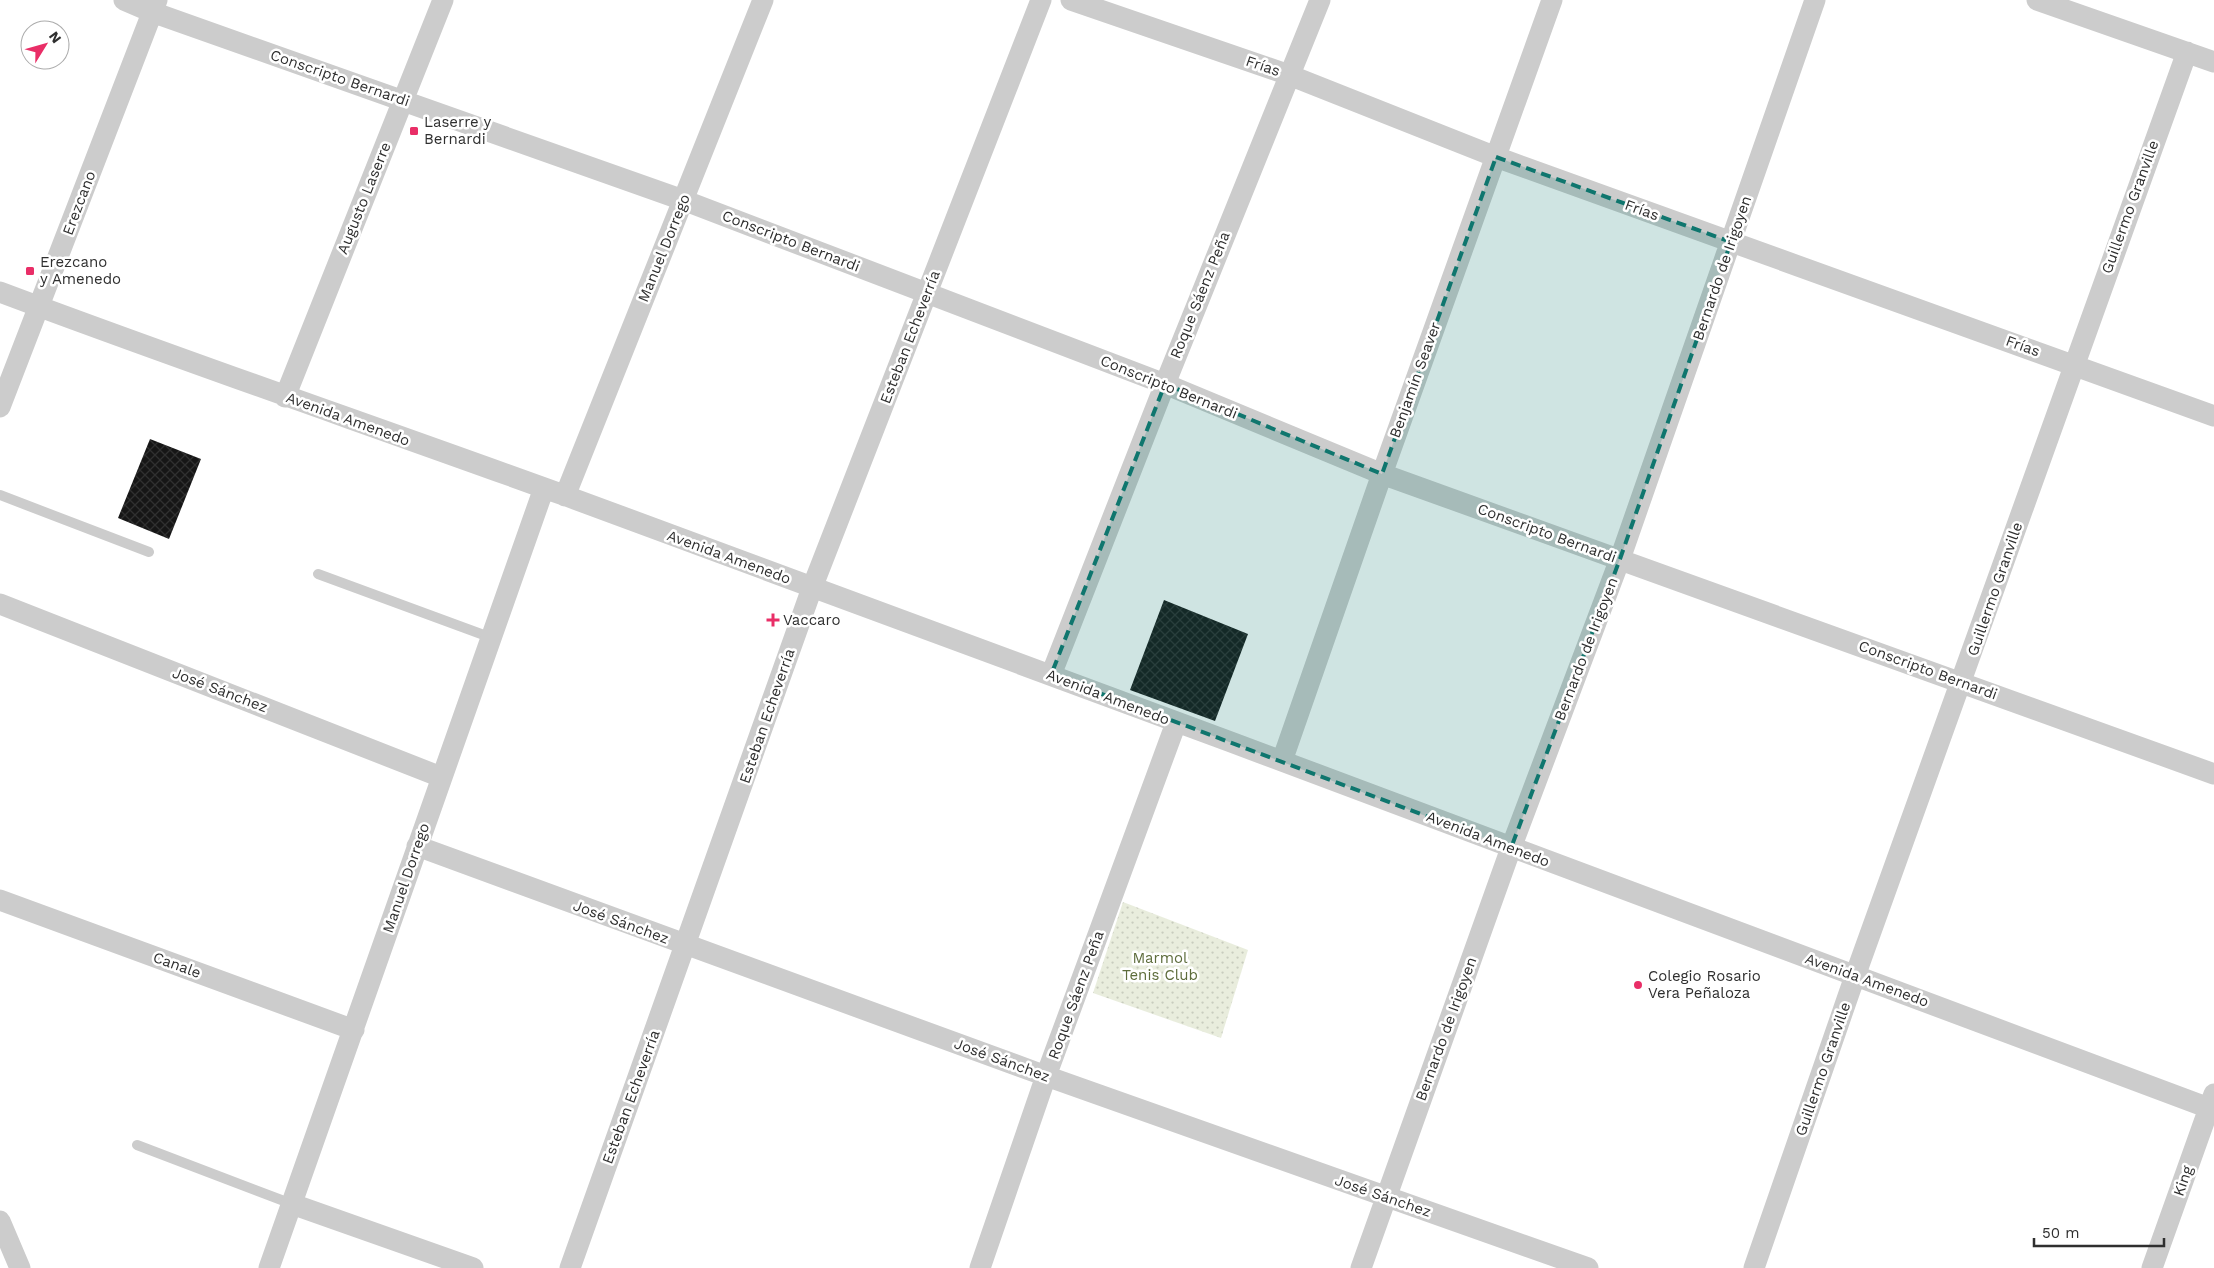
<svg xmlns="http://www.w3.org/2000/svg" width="2214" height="1268" font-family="'Work Sans',sans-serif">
  <defs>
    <pattern id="park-dots" width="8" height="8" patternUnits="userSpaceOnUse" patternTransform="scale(1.25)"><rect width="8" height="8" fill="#e9eddd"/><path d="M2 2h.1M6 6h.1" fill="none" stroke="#c8ccbe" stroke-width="1.8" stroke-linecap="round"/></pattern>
    <pattern id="building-cross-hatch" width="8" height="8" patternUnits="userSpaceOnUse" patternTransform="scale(1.25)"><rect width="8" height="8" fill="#161616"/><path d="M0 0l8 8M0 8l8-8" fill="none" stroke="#303030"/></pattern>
  </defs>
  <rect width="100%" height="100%" fill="#fff"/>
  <path fill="url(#park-dots)" d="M1123,902L1248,950L1221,1038L1093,993Z"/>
  <path fill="url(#building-cross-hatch)" d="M150,439L201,459L169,539L118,518Z
    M1164,600L1248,634L1215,721L1130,690Z"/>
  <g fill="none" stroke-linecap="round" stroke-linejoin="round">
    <path stroke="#ccc" stroke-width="10" d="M0,495L149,552
      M318,574L492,638
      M137,1145L292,1204"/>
    <path stroke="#ccc" stroke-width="21" d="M124,0L152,12L683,200L1165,384L1382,474L2214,774
      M1071,0L1289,75L1496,157L2214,416
      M2037,0L2214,62
      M0,292C189,363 379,428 569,497C1119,697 1665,907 2214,1110
      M285,397L443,0
      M0,407L157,0
      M565,496L763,0
      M0,604L441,777
      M1051,675L1165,384L1320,0
      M1282,761L1382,474L1552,0
      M417,846L1046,1076L1588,1268
      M0,900L354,1030
      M292,1204L473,1268
      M0,1221L20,1268
      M269,1268L544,488
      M570,1268L812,588L1041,0
      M980,1268L1046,1076L1176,723
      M1361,1268L1511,848L1620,559L1815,0
      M1754,1268L1855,976L2187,52
      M2152,1268L2214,1094"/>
  </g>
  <path fill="#0f766e" fill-opacity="0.2" stroke="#0f766e" stroke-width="4" stroke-dasharray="10 6" stroke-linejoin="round" d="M1496,157L1731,242L1620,559L1511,848L1051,675L1165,384L1382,474Z"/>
  <g fill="#e92e67" stroke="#fff" stroke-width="2">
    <rect x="409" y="126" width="10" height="10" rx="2.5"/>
    <rect x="25" y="266" width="10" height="10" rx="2.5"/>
    <path d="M770.5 612.5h5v5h5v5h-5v5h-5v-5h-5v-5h5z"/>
    <circle cx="1638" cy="985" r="5"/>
  </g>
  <g text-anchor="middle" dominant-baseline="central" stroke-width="5" stroke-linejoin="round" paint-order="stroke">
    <g font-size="15" fill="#2f2f2f" stroke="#fff">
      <text transform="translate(1263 66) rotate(19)">Frías</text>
      <text transform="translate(340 78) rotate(19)">Conscripto Bernardi</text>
      <text transform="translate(364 198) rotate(-68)">Augusto Laserre</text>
      <text transform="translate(79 203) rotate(-69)">Erezcano</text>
      <text transform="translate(2130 207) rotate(-70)">Guillermo Granville</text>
      <text transform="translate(1642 210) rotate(20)">Frías</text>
      <text transform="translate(791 241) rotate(21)">Conscripto Bernardi</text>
      <text transform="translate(664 248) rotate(-68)">Manuel Dorrego</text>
      <text transform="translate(1722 268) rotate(-71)">Bernardo de Irigoyen</text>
      <text transform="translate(1200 295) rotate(-68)">Roque Sáenz Peña</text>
      <text transform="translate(910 337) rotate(-69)">Esteban Echeverría</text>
      <text transform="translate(2023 346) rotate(20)">Frías</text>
      <text transform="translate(1415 380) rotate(-70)">Benjamín Seaver</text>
      <text transform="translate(1169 387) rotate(22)">Conscripto Bernardi</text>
      <text transform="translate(348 419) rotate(20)">Avenida Amenedo</text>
      <text transform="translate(1547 533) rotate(20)">Conscripto Bernardi</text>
      <text transform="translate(729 557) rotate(20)">Avenida Amenedo</text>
      <text transform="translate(1995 589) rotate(-71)">Guillermo Granville</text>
      <text transform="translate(1586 649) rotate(-69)">Bernardo de Irigoyen</text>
      <text transform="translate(1928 670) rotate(20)">Conscripto Bernardi</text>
      <text transform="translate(220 690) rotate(21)">José Sánchez</text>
      <text transform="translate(1108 697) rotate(21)">Avenida Amenedo</text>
      <text transform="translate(767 716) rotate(-71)">Esteban Echeverría</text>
      <text transform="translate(1488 839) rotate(21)">Avenida Amenedo</text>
      <text transform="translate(406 878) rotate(-71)">Manuel Dorrego</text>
      <text transform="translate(621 922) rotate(20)">José Sánchez</text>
      <text transform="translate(177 965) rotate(20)">Canale</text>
      <text transform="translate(1867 980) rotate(20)">Avenida Amenedo</text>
      <text transform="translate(1076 995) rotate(-70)">Roque Sáenz Peña</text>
      <text transform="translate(1446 1029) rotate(-70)">Bernardo de Irigoyen</text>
      <text transform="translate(1002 1060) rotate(20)">José Sánchez</text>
      <text transform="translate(1823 1069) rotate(-71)">Guillermo Granville</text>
      <text transform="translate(631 1097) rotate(-70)">Esteban Echeverría</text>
      <text transform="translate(2183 1181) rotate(-71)">King</text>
      <text transform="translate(1383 1196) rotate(19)">José Sánchez</text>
    </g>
    <g font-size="15" fill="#2f2f2f" stroke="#fff" text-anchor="start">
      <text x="424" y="122">Laserre y<tspan x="424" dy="17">Bernardi</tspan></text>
      <text x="40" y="262">Erezcano<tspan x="40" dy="17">y Amenedo</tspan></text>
      <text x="783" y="620">Vaccaro</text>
      <text x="1648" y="976">Colegio Rosario<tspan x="1648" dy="17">Vera Peñaloza</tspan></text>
    </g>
    <g font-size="15" fill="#5d6c3b" stroke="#fff">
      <text x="1160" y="958">Marmol<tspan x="1160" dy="17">Tenis Club</tspan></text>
    </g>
  </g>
  <g transform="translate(45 45) rotate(53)"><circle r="24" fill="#ffffff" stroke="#acacac"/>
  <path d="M0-4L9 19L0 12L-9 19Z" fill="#e92e67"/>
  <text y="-8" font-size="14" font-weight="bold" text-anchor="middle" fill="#2f2f2f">N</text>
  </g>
  <path d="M2034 1238v8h130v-8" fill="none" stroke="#2f2f2f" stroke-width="2.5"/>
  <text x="2042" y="1238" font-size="15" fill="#2f2f2f" stroke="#ffffff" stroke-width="4" paint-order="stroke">50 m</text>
</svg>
